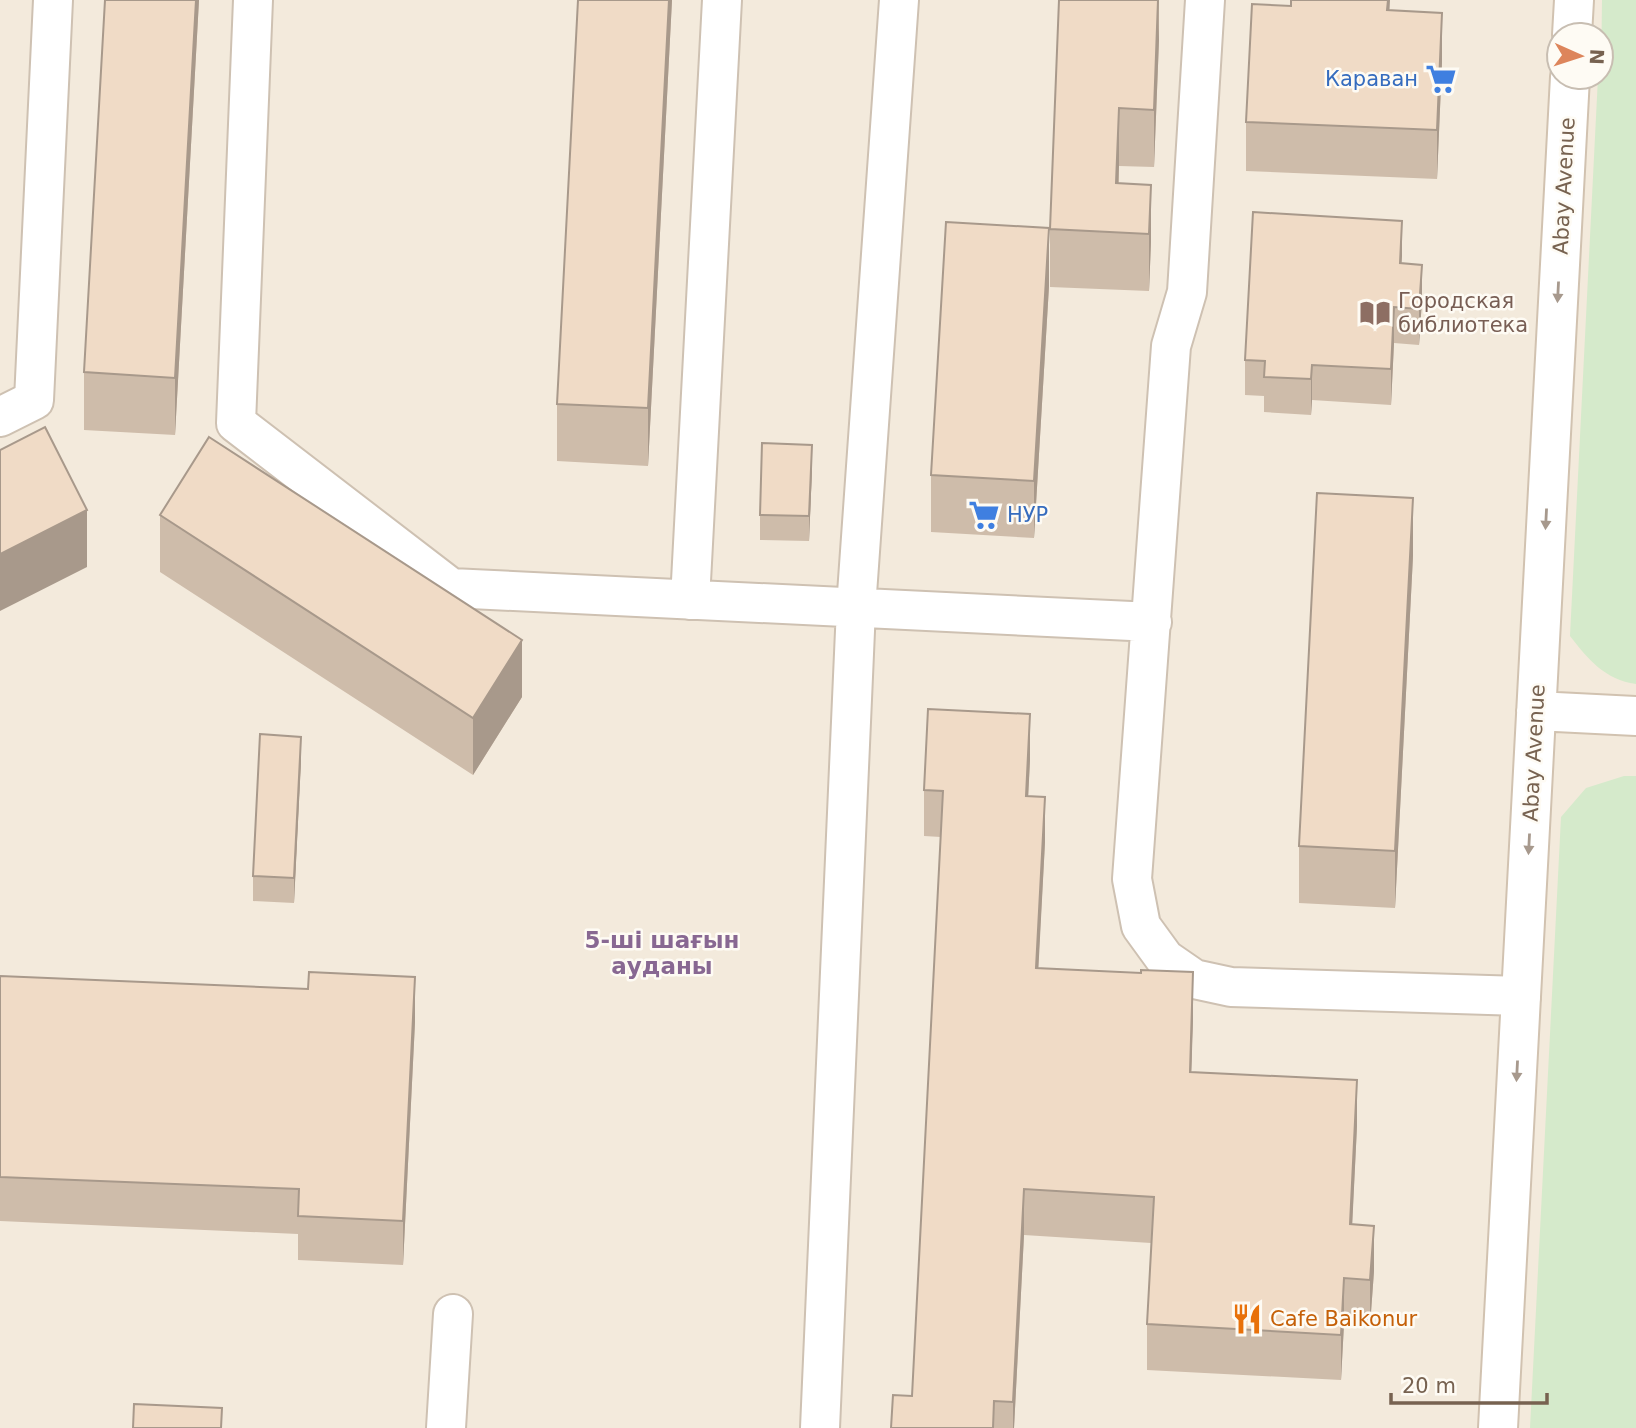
<svg xmlns="http://www.w3.org/2000/svg" width="1636" height="1428" font-family="'DejaVu Sans',sans-serif">
  <rect width="100%" height="100%" fill="#fcf7ed"/>
  <path fill="#f3eadc" fill-rule="evenodd" d="M0,0H1636V1428H0ZM1559,35H1601V77H1559Z"/>
  <path fill="#d5eacb" d="M1602,0H1636V684C1605,680 1588,659 1570,636L1598,77H1601Z
    M1624,776H1636V1428H1530L1561,817L1586,788Z"/>
  <g fill="none" stroke-linecap="round" stroke-linejoin="round">
    <g stroke="#cec1b2" stroke-width="42">
      <path id="street" d="M253,0L236,423L451,588L1152,622
        M1205,0L1187,292L1171,346L1132,879L1141,926L1165,959L1194,979L1231,987L1521,996
        M0,417L34,400L53,0
        M690,600L722,0
        M446,1428L453,1314
        M820,1428L856,608L899,0"/>
    </g>
    <g stroke="#d1c2b0" stroke-width="42">
      <path id="secondary" d="M1572,35L1574,0
        M1536,711L1636,716
        M1498,1428L1570,77"/>
    </g>
    <use href="#street" stroke="#fff" stroke-width="38"/>
    <use href="#secondary" stroke="#fff" stroke-width="38"/>
  </g>
  <path fill="#cebcaa" d="M105,0H199L175,435L84,430V372Z
    M578,0H672L648,466L557,461V404Z
    M1159,0V40L1154,167L1119,166V183L1151,185V242L1149,291L1050,287V229Z
    M1390,10L1442,62L1437,179L1246,171V122Z
    M1402,264L1422,300L1419,345L1394,343L1391,405L1312,400L1311,415L1264,412V396L1245,395V360Z
    M1049,286L1034,538L931,532V475Z
    M812,470L809,541L760,540V515Z
    M160,515L522,697L473,775L160,572Z
    M1413,556L1395,908L1299,903V846Z
    M1030,760L1028,796L1045,842L1038,968L1193,1018L1191,1072L1357,1126L1352,1224L1374,1271L1370,1326L1344,1324L1341,1380L1147,1370V1324L1151,1243L1024,1235L1014,1428H891L912,1396L941,837L924,836V790Z
    M301,761L294,903L253,901V876Z
    M0,976L415,1022L403,1265L298,1260V1234L0,1221Z"/>
  <path fill="#a8998b" d="M196,0H199L175,435V378Z
    M669,0H672L648,466V408Z
    M1158,0L1159,40L1154,167V110Z
    M1388,0H1390L1387,59Z
    M1442,13V62L1437,179V130Z
    M1119,108V166L1116,232V183Z
    M1151,185V242L1149,291V234Z
    M1402,221V256L1400,299V263Z
    M1049,228V286L1034,538V481Z
    M1422,265V300L1419,345V309Z
    M1394,307V343L1391,405V369Z
    M1312,365V400L1311,415V379Z
    M812,445V470L809,541V516Z
    M1413,498V556L1395,908V851Z
    M87,510V567L0,611V554Z
    M522,640V697L473,775V718Z
    M1030,714V760L1026,841V796Z
    M301,737V761L294,903V878Z
    M1045,797V842L1036,1014V968Z
    M1193,972V1018L1190,1118V1072Z
    M415,977V1022L403,1265V1221Z
    M1357,1080V1126L1350,1270V1224Z
    M1024,1189V1235L1014,1428H1013V1402Z
    M1374,1226V1271L1370,1326V1280Z
    M1344,1278V1324L1341,1380V1335Z"/>
  <path fill="#f0dbc6" stroke="#a8998b" stroke-width="2" d="M105,0H196L175,378L84,372Z
    M578,0H669L648,408L557,404Z
    M1059,0H1158L1154,110L1119,108L1116,183L1151,185L1149,234L1050,229Z
    M1291,0H1388L1387,10L1442,13L1437,130L1246,122L1252,4L1291,6Z
    M1253,212L1402,221L1400,263L1422,265L1419,309L1394,307L1391,369L1312,365L1311,379L1264,377L1265,361L1245,360Z
    M946,222L1049,228L1034,481L931,475Z
    M45,427L87,510L0,554V450Z
    M209,437L522,640L473,718L160,515Z
    M762,443L812,445L809,516L760,515Z
    M1317,493L1413,498L1395,851L1299,846Z
    M928,709L1030,714L1026,796L1045,797L1036,968L1141,973V970L1193,972L1190,1072L1357,1080L1350,1224L1374,1226L1370,1280L1344,1278L1341,1335L1147,1324L1154,1197L1024,1189L1013,1402L994,1401L993,1428H891L893,1395L912,1396L943,791L924,790Z
    M260,734L301,737L294,878L253,876Z
    M309,972L415,977L403,1221L298,1216L299,1189L0,1177V976L308,989Z
    M134,1404L222,1408L221,1428H133Z"/>
  <defs><path id="oneway-solid" d="M-6-.8H1V-3.2L6.5 0L1 3.2V.8H-6Z" transform="scale(1.75)"/></defs>
  <g fill="#a7998d">
    <use href="#oneway-solid" transform="translate(1558 292) rotate(93)"/>
    <use href="#oneway-solid" transform="translate(1546 519) rotate(93)"/>
    <use href="#oneway-solid" transform="translate(1529 844) rotate(93)"/>
    <use href="#oneway-solid" transform="translate(1517 1071) rotate(93)"/>
  </g>
  <defs>
    <g id="supermarket-bare" transform="scale(2.415)"><path d="M-6-5.5h2.5l.6 2H6L4.5 2H-2.5L-4.4-4H-6ZM-1.5 3.2a1.3 1.3 0 1 0 .1 0ZM3 3.2a1.3 1.3 0 1 0 .1 0Z" fill="#3f7fe0" stroke="#fefbf4" stroke-width="2.5" paint-order="stroke"/></g>
    <g id="library-bare" transform="scale(2.415)"><path d="M-6-4Q-3-5.5-.7-3.5V5Q-3 3-6 4ZM6-4Q3-5.5 .7-3.5V5Q3 3 6 4Z" fill="#8d6e63" stroke="#fefbf4" stroke-width="2.5" paint-order="stroke"/></g>
    <g id="restaurant-bare" transform="scale(2.415)"><path d="M-5-6h1v4h1v-4h1v4h1v-4h1v5L-1.5 .5V6h-2V.5L-5-1ZM5-6V6H3V1.5H1.5Q1.5-4 5-6Z" fill="#e8710a" stroke="#fefbf4" stroke-width="2.5" paint-order="stroke"/></g>
  </defs>
  <g fill-rule="evenodd">
    <use href="#supermarket-bare" x="1441" y="79"/>
    <use href="#library-bare" x="1375" y="313"/>
    <use href="#supermarket-bare" x="984" y="515"/>
    <use href="#restaurant-bare" x="1247" y="1319"/>
  </g>
  <g text-anchor="middle" dominant-baseline="central" stroke-width="5" stroke-linejoin="round" paint-order="stroke">
    <g font-size="21" fill="#366cbe" stroke="#fefbf4" text-anchor="end">
      <text x="1418" y="79">Караван</text>
      <text x="1007" y="515" text-anchor="start">НУР</text>
    </g>
    <g font-size="21" fill="#776250" stroke="#fefbf4">
      <text transform="translate(1564 186) rotate(-87)">Abay Avenue</text>
      <text transform="translate(1534 753) rotate(-87)">Abay Avenue</text>
    </g>
    <g font-size="21" fill="#785e54" stroke="#fefbf4" text-anchor="start">
      <text x="1398" y="301">Городская<tspan x="1398" dy="24">библиотека</tspan></text>
    </g>
    <g font-size="21" fill="#c56008" stroke="#fefbf4" text-anchor="start">
      <text x="1270" y="1319">Cafe Baikonur</text>
    </g>
    <g font-size="23" font-weight="bold" fill="#886892" stroke="#fefbf4">
      <text x="662" y="940">5-ші шағын<tspan x="662" dy="26">ауданы</tspan></text>
    </g>
  </g>
  <g transform="translate(1580 56) rotate(93)"><circle r="33" fill="#fefbf4" stroke="#c8beb2" stroke-width="2"/>
  <path d="M0-5L12 26L0 18L-12 26Z" fill="#dd855b"/>
  <text y="-10" font-size="19" font-weight="bold" text-anchor="middle" fill="#776250">N</text>
  </g>
  <path d="M1391 1393v10h156v-10" fill="none" stroke="#776250" stroke-width="3.5"/>
  <text x="1402" y="1393" font-size="21" fill="#776250" stroke="#fefbf4" stroke-width="5" paint-order="stroke">20 m</text>
</svg>
